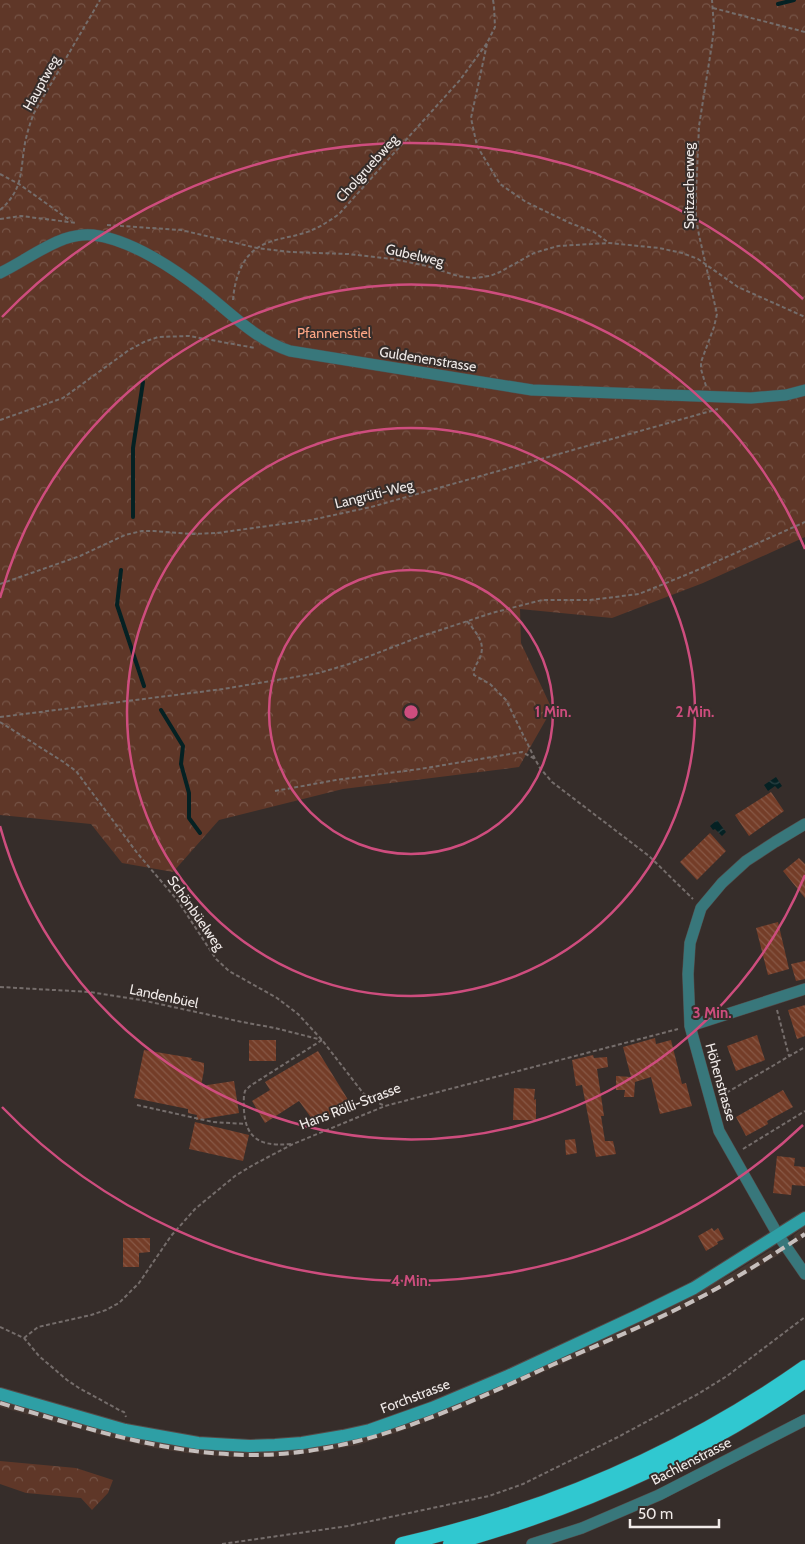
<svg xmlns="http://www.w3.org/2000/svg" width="805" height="1544" font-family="Cabin,sans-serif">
  <defs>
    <pattern id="forest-crowns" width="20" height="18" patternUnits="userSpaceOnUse" patternTransform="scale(1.25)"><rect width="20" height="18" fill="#5f3728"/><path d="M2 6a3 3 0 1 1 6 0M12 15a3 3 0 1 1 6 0" fill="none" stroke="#765447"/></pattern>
    <pattern id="water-waves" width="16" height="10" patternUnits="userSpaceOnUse" patternTransform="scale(1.25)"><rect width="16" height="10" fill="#052123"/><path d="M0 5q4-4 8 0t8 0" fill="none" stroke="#2a4143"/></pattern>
    <pattern id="building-back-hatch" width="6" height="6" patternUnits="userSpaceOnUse" patternTransform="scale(1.25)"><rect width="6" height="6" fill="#743d28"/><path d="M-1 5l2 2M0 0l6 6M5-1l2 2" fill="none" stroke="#885947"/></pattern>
  </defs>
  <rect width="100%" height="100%" fill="#362d2a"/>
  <path fill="#463731" d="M805,1226V1237L796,1244L793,1238L794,1235Z
    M770,1250L782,1253L728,1285L665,1318L605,1345L460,1409L402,1431L358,1445L319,1452L272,1457H227L185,1453L154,1448L108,1437L0,1407V1399L85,1424L299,1448L491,1388L658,1314L733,1273Z"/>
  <path fill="url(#forest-crowns)" d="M0,0H805V537L703,583L612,618L520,609L521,643L552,709L519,767L343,789L219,820L173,872L122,863L91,824L0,815Z
    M0,1461L76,1468L113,1480L108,1493L92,1510L81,1498L26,1493L0,1484Z"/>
  <path fill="url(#water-waves)" d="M776,777L782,786L778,789L775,786L768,791L764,785Z
    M717,820L726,832L722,836L715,829L713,830L710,826Z"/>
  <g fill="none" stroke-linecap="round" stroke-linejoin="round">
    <path stroke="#052123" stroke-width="4" d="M778,4L794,0
      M133,517V448L143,382
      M121,570L117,605L144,686
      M161,710L183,746L181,764L189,793V818L200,833"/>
  </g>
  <path fill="url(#building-back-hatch)" d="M771,792L784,811L749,836L735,815Z
    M710,833L726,851L697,880L680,862Z
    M799,858L805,864V898L783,871Z
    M778,922L789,969L768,975L756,928Z
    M805,961V979L796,981L791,964Z
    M805,1005V1036L797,1039L788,1010Z
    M757,1035L765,1060L736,1071L727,1046Z
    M655,1038L656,1044L671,1040L682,1084L686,1083L692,1106L660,1114L651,1077L635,1082L634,1097H624L625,1090H616V1076L631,1077L623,1047Z
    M249,1040H276V1061H249Z
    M144,1050L192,1058L191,1060L204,1063V1070L201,1086L234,1081L239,1113L196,1120L197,1115L188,1113V1109L134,1098Z
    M318,1051L350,1103L315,1123L299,1101L265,1123L252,1101L270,1090L265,1082Z
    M593,1055L594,1058L607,1057L608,1067L597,1069L604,1116H601L605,1141H613L616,1154L596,1157L582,1085L576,1086L572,1060Z
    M514,1088L535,1089L534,1100L536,1099V1120H513Z
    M783,1090L793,1107L767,1121L768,1124L746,1136L736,1117Z
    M195,1122L249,1135L243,1161L189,1149Z
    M575,1139L577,1153L566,1155L565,1140Z
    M777,1156L795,1158L794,1166L805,1167V1186L792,1185L791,1195L773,1193Z
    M712,1228L714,1231L718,1228L724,1239L717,1242L718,1244L706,1251L698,1236Z
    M123,1238H150V1252L139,1253V1267H123Z"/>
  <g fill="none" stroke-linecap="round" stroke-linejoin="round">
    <g stroke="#544b49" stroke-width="12">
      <path id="minor" d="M0,273C21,263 42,247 64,239C73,236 84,234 93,235C130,239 175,269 204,292C232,314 256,340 290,351L532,390L751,398L786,395L805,390
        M805,824L775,842L746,861L722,883L701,908L690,943L688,974L690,1026L719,1131L778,1235L805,1274
        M690,1026L805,989
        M532,1544L582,1528L659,1495L805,1420"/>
    </g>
    <g stroke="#544b49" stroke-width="14">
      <path id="secondary" d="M0,1394L125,1430L198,1443L250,1446L275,1445L302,1443L343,1436L370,1430L432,1408L508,1376L637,1316L694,1288L805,1218"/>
    </g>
    <g stroke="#544b49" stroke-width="15">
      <path id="trunk" d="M402,1544C546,1511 684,1452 805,1367
        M450,1544C577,1509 697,1456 805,1381"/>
    </g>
    <path stroke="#756d6b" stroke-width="2" stroke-dasharray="4 2.5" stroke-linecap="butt" d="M713,8L805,32
      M487,44L471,118L477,146L500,184L526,202L570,223L594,232L609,243
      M0,174L19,184L71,221
      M0,210C24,189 20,171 25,143C27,133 30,123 34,113L100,0
      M0,219L21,216L77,223
      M107,225L181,230L257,248L290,252L348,254L393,259L427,266L458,276L474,278L490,276L500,272L534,253L558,246L609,243L659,248L682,253L698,259L738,287L805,317
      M233,300C235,276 243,252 267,243C279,238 292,237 304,233C317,229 328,222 339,214L460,80L487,43L495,27L494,6L493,0
      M706,386L701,369V362L714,327L717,314L699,235L696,218V195L699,126L712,44L714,27L712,0
      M0,420L63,398L129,350L144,342L158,337L189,336L255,348
      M0,584L80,556L125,535L142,531H154L193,534L217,533L311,520L371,507L718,409
      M467,621C477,634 487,643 479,660C476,665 473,669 474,675L490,684L506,700L535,759L540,768L552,782L649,856L693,899
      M0,717L223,689L319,673L349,664L419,637L492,613L542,600H590L639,594L693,572L805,522
      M0,722L62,761L76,771L138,854L178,901L216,959L229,971L277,998L298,1014L322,1040L363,1093L374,1101L385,1106
      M275,791L336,780L420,769L522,752L535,759
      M0,987L90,992L141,1000L242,1022L275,1028L322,1040
      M777,1010L789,1056
      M721,1096L805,1047
      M137,1105L213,1122L246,1124
      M291,1144C252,1148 242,1132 244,1095L245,1091L250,1086L322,1040
      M743,1149L805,1111
      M0,1327L24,1338L39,1356L67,1380L79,1388L121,1411L124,1412L126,1417
      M24,1338L38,1327L91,1315L106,1310L119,1303L139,1283L171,1236L195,1209L235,1176L253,1165L293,1144L385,1106L678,1029
      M222,1544L348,1526L489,1496L523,1484L618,1437L698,1394L727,1376L805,1317"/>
    <use href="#minor" stroke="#38777b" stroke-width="11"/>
    <use href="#secondary" stroke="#2e9fa5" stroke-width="12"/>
    <use href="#trunk" stroke="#30c8d0" stroke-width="14"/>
    <path stroke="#c6bfbd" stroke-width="4" stroke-dasharray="10 5" stroke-linecap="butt" d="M0,1403C82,1427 163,1454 249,1455C358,1456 455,1409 552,1365C602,1343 653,1322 701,1297C737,1278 771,1256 805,1234"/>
  </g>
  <g fill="none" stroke="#ce4d7e" stroke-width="2.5">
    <circle cx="411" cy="712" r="142"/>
    <circle cx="411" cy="712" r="284"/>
    <path d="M805 875A426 426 0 0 1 0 826M0 598A426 426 0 0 1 805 549"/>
    <path d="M803 1125A569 569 0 0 1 2 1107M2 317A569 569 0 0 1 803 299"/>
  </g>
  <g text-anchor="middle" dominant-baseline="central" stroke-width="4" stroke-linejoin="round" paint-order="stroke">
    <g font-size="14" fill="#f1ebe9" stroke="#362d2a">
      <text transform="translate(41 83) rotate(-61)">Hauptweg</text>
      <text transform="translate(367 168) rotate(-48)">Cholgruebweg</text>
      <text transform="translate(689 186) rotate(-90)">Spitzacherweg</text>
      <text transform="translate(415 255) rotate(13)">Gubelweg</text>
      <text transform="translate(428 359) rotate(9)">Guldenenstrasse</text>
      <text transform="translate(374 494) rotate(-14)">Langrüti-Weg</text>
      <text transform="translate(196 913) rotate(55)">Schönbüelweg</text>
      <text transform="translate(164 996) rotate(12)">Landenbüel</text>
      <text transform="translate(721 1082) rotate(74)">Höhenstrasse</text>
      <text transform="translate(350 1106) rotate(-21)">Hans Rölli-Strasse</text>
      <text transform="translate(415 1396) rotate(-21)">Forchstrasse</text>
      <text transform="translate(691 1461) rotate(-27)">Bachlenstrasse</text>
    </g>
    <g font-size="14" fill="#fda685" stroke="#362d2a">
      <text x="334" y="333">Pfannenstiel</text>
    </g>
  </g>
  <circle cx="411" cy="712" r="8" fill="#ce4d7e" stroke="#362d2a" stroke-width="2.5"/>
  <g font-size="15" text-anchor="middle" font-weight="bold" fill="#ce4d7e" stroke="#362d2a" stroke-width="4" stroke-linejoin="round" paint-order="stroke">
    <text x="553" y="717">1 Min.</text>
    <text x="695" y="717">2 Min.</text>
    <text x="712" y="1018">3 Min.</text>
    <text x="411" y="1286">4 Min.</text>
  </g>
  <path d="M630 1519v8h89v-8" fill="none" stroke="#f1ebe9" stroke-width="2.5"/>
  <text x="638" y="1519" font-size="15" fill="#f1ebe9" stroke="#362d2a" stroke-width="4" paint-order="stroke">50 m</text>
</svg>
